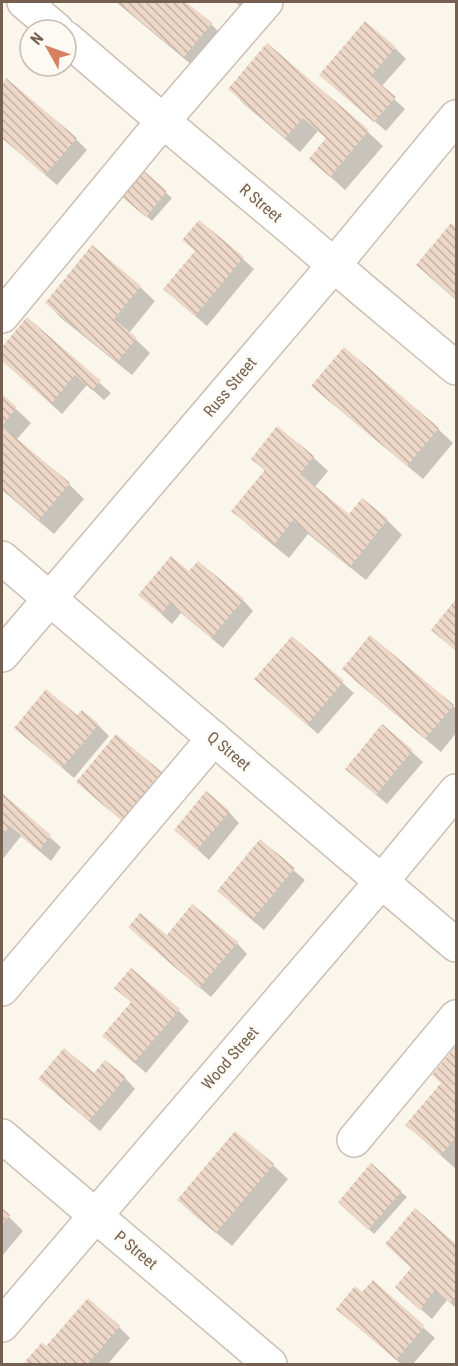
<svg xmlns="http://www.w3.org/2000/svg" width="458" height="1366" font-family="'Roboto Condensed',sans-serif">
  <defs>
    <pattern id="building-back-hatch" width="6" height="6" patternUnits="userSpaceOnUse" patternTransform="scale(1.5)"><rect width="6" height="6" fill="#edd7c7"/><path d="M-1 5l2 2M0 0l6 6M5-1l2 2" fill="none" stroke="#c5b2a4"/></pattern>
  </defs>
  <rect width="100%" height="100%" fill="#fbf6ec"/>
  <path fill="#0003" d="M116,2H184L211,24L226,39L199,71Z
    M235,2H266L253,17Z
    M267,45L368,132L383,146L345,190L311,159L327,139L318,131L300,152L244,104L230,89Z
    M395,48L406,59L381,87L405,109L386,131L332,85Z
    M6,81L76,139L87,150L57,185L2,138V87Z
    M143,172L172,198L152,221L129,201Z
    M200,222L243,259L254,269L207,326L176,300L196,252Z
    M451,225L456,229V300L432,279L418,265Z
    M140,287L155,301L129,333L150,353L132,375L61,318L47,303Z
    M28,319L111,393L104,400L87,385L62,414L2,360V350Z
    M2,396L31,423L16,440L69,484L84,499L54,534L2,490Z
    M328,400L438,429L453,443L423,479Z
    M278,428L313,457L328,471L314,488L349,517L363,500L387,520L402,535L366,580L308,534L289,558L248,525L233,511L265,471L253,459Z
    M189,574L243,600L253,611L223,648L181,613L172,624L140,595Z
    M456,601V651L433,630Z
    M292,638L354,693L318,734L267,690Z
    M344,669L453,706L456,709V733L441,752L358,683Z
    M77,717L98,725L109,736L74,778L27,738Z
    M383,726L423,762L387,804L358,780Z
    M2,795L61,847L51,861L21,836L2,860Z
    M229,812L239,823L209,860L176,830Z
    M261,842L305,880L264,930L230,902Z
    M130,927L167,937L237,943L247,954L211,997L141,938Z
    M116,988L179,1011L189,1021L146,1073L104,1036L132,1003Z
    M456,1048V1169L422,1139L407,1125L443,1084L434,1075Z
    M125,1078L135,1089L100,1131L51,1089Z
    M273,1165L288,1179L232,1246L193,1214L179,1200Z
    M401,1192L407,1197L374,1234L340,1202Z
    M2,1210L23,1231L2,1256Z
    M415,1210L456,1246V1308L447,1300L432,1319L408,1298L412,1269Z
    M373,1282L435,1338L413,1364H401L338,1309L362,1295Z
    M119,1327L130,1338L108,1364H25L42,1344L46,1348Z"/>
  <path fill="url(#building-back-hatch)" d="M117,2H186L212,23L184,57Z
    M365,21L396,47L371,76L396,97L374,122L319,75Z
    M267,43L369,130L330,177L309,159L326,138L303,118L285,138L228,89Z
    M6,78L77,138L45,175L2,138V84Z
    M143,170L167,191L146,217L121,196Z
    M199,220L244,257L195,316L163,289L195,251L182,240Z
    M451,223L456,227V299L416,265Z
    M92,245L141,286L114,319L137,338L117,362L45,303Z
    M27,317L101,381L92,390L75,375L51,404L2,361V347Z
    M344,347L439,428L407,466L311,386Z
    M2,394L17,407L2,426L70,483L39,520L2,489Z
    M277,426L314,456L300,474L349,514L362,498L388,519L350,567L293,520L274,545L231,511L265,470L251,459Z
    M171,556L189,571L198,561L244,599L211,638L170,603L161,614L138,595Z
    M456,599V651L431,630Z
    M370,635L454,705L425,739L342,669Z
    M292,636L344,681L307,725L254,679Z
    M46,689L77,715L82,710L99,724L62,768L14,728Z
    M382,724L413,750L376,795L345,769Z
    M116,734L163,773L122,821L76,782Z
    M206,791L230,811L197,850L174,830Z
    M2,793L51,835L39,851L10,826L2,836Z
    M260,839L295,868L252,920L217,891Z
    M192,904L238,942L199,988L128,927L140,913L167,935Z
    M131,968L180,1009L134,1063L102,1036L131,1002L114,988Z
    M456,1046V1137L441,1155L405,1125L441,1083L432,1075Z
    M64,1048L94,1073L105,1060L126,1077L89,1121L38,1079Z
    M235,1131L274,1164L216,1233L177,1200Z
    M371,1163L402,1191L368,1230L338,1202Z
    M2,1208L10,1215L2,1225Z
    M415,1208L456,1244V1296L450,1303L435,1290L420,1310L395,1287L411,1268L385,1244Z
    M373,1280L425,1326L396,1360L336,1309L355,1286L362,1292Z
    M88,1298L120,1326L88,1364H23L42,1342L46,1346Z"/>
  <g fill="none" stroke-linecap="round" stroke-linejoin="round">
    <g stroke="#ccbfb3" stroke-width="36">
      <path id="minor" d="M24,2L57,30
        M66,38L163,121L299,235L364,291L456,368
        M2,316L163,121L266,2
        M2,558L456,945
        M2,655L334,265L456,117
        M2,989L214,738
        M2,1136L270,1364
        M354,1140L456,1017
        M2,1325L381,882L456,791"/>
    </g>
    <use href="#minor" stroke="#fff" stroke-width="33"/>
  </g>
  <g text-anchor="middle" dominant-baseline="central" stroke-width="4.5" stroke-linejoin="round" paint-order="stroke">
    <g font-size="16" fill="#745f51" stroke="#fdfaf3">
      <text transform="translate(261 203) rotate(40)">R Street</text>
      <text transform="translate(230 387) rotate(-50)">Russ Street</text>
      <text transform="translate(229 751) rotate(40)">Q Street</text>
      <text transform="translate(230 1058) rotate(-49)">Wood Street</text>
      <text transform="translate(136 1250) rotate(40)">P Street</text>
    </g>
  </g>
  <rect width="458" height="1366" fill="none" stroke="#745f51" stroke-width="6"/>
  <g transform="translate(48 48) rotate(310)"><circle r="28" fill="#fdfaf3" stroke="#c6bcb2" stroke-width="1.5"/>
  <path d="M0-4.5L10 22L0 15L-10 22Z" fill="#d67f61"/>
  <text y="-9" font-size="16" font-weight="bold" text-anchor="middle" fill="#745f51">N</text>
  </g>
</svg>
